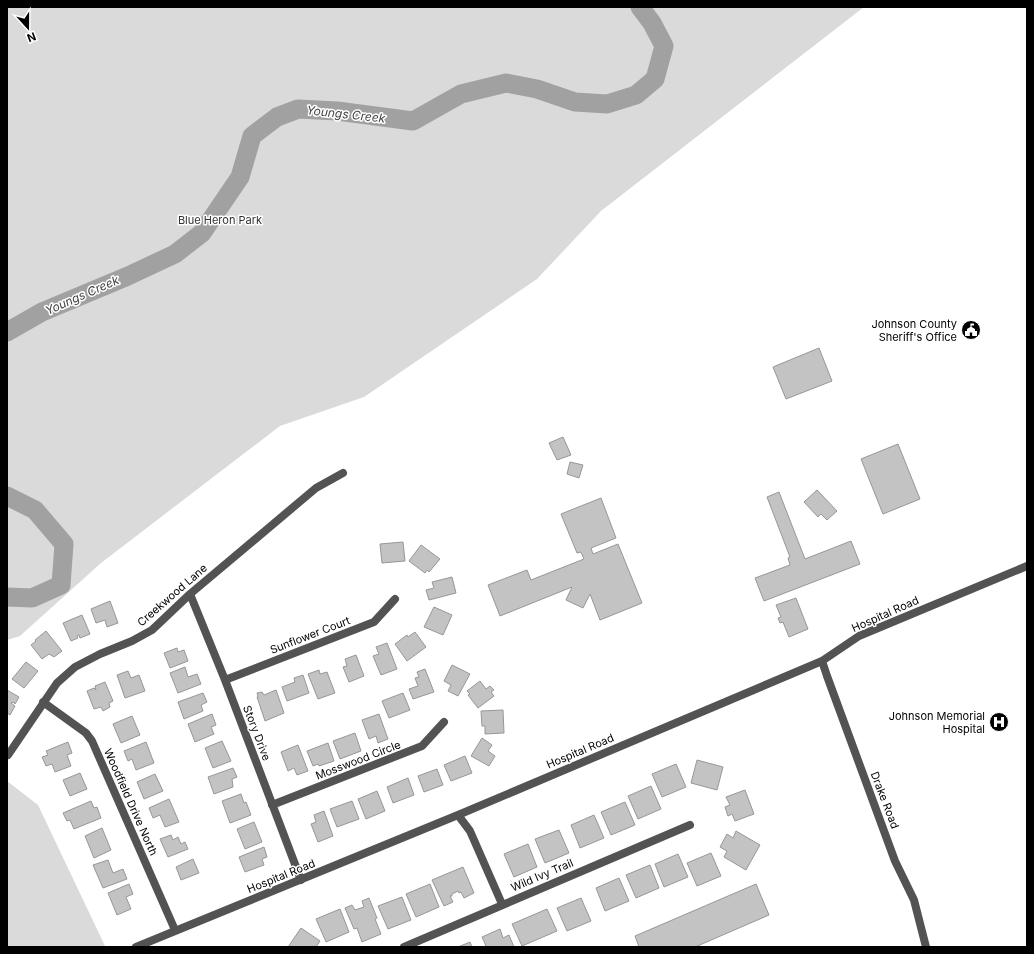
<svg xmlns="http://www.w3.org/2000/svg" width="1034" height="954" font-family="Inter,sans-serif">
  <rect width="100%" height="100%" fill="#fff"/>
  <path fill="#dadada" d="M7,7H864L601,211L537,279L364,397L280,426L101,563L20,636L7,640Z
    M7,781L38,805L105,946L102,947H7Z"/>
  <g fill="none" stroke-linecap="round" stroke-linejoin="round">
    <path stroke="#a1a1a1" stroke-width="19" d="M7,332L42,312L128,276L175,254L202,233L240,177L252,136L277,117L298,109L337,111L413,121L461,94L506,83L537,89L575,102L607,104L636,95L655,79L664,46L652,23L640,7
      M7,496L35,510L64,544L61,585L32,598L7,597"/>
  </g>
  <path fill="#c3c3c3" stroke="#979797" d="M819,348L832,381L786,399L773,367Z
    M563,437L571,455L557,460L549,443Z
    M898,444L920,499L883,514L861,459Z
    M570,462L583,465L579,478L567,474Z
    M817,490L837,511L827,520L821,514L818,517L804,502Z
    M779,492L805,559L851,541L860,564L764,601L755,578L790,565L788,558L790,557L767,497Z
    M601,498L616,538L591,548L593,554L618,544L642,603L600,620L590,594L583,608L566,600L572,587L500,616L488,585L527,570L531,580L584,559L581,552L577,553L561,514Z
    M403,542L405,561L382,563L380,544Z
    M421,545L440,559L429,572L427,570L425,573L409,561Z
    M452,577L456,593L429,600L426,590L434,588L432,582Z
    M796,598L808,629L789,637L783,622L780,623L778,618L781,617L776,605Z
    M110,601L118,623L107,627L105,620L96,623L91,609Z
    M434,607L452,615L443,635L424,627Z
    M82,615L90,634L80,638L79,635L77,636L78,638L71,641L63,623Z
    M46,631L62,651L54,657L49,654L42,659L31,645L36,641L35,640Z
    M415,632L426,647L407,661L395,644L407,635L408,637Z
    M387,643L397,669L381,675L373,656L379,654L376,647Z
    M177,648L178,652L184,650L188,661L170,668L164,653Z
    M356,655L364,676L349,682L343,667L347,666L345,659Z
    M26,662L38,671L24,688L12,679Z
    M452,665L470,674L458,696L448,691L451,685L444,681Z
    M185,667L188,677L197,674L201,684L178,693L170,673Z
    M425,669L434,692L413,699L409,689L418,686L415,678L419,677L417,672Z
    M319,670L320,674L327,672L335,693L318,699L308,674Z
    M128,671L131,678L139,675L145,691L125,698L117,675Z
    M303,675L309,693L287,701L282,687L295,682L294,678Z
    M480,681L486,689L490,686L494,690L491,692L494,696L478,708L468,695L470,694L467,691Z
    M105,682L113,701L109,703L110,707L103,711L101,707L94,709L87,691L94,688L96,690L95,686Z
    M7,690L19,697L15,704L13,702L11,703L15,706L10,715L7,713Z
    M276,690L284,713L265,721L257,697H258L257,693L262,692L264,695Z
    M203,693L207,702L201,705L203,711L184,719L178,702Z
    M403,693L410,710L389,718L382,701Z
    M503,710L504,733L485,734V726H482L481,711Z
    M212,714L216,725L211,727L214,734L195,742L188,724Z
    M379,714L388,739L378,743L376,736L369,739L362,720Z
    M132,716L140,735L121,743L113,724Z
    M355,733L361,751L340,759L333,741Z
    M482,738L492,745L488,751L495,756L489,766L471,756Z
    M222,741L231,761L213,768L205,748Z
    M68,742L72,753L67,755L71,766L55,772L52,764L46,766L42,757L48,755L46,751Z
    M146,742L154,763L136,770L132,759L128,761L124,751Z
    M328,743L334,761L319,766L318,764L313,766L307,751Z
    M298,745L308,771L297,775L294,768L288,771L281,752Z
    M465,756L472,773L451,781L444,765Z
    M697,760L723,767L717,790L691,783Z
    M676,764L686,787L662,797L652,774Z
    M233,768L237,777L232,779L233,787L214,794L208,777Z
    M437,769L443,785L424,792L418,776Z
    M80,773L87,789L70,796L63,780Z
    M155,774L163,791L144,799L137,782Z
    M408,778L414,795L393,803L387,787Z
    M651,786L661,809L638,819L628,796Z
    M745,790L754,814L735,821L732,814L728,816L725,807L730,805L726,797Z
    M377,791L385,811L366,819L358,799Z
    M241,794L244,803L246,802L251,815L230,823L222,801Z
    M169,799L179,822L165,827L160,815L153,818L149,808Z
    M91,801L94,808L97,807L101,818L74,829L70,820L67,821L63,813Z
    M352,801L359,819L337,827L330,809Z
    M625,802L635,825L611,835L601,812Z
    M324,811L333,836L318,842L311,824L316,822L314,815Z
    M594,815L604,838L580,848L571,825Z
    M254,822L262,842L245,849L237,829Z
    M102,828L111,850L94,858L85,836Z
    M559,830L569,853L545,863L535,839Z
    M736,831L760,845L746,870L724,857L727,851L720,847L727,834L733,838Z
    M171,835L173,840L178,837L181,844L185,842L188,849L168,857L160,839Z
    M528,844L537,867L514,877L504,854Z
    M264,847L267,857L262,859L264,865L245,872L239,857Z
    M711,853L721,876L697,886L687,863Z
    M678,854L688,877L664,887L655,864Z
    M193,859L199,873L181,880L176,867Z
    M108,860L113,873L123,869L127,879L103,888L93,865Z
    M650,865L659,888L636,898L626,875Z
    M463,867L474,893L464,898L461,892L459,893L458,891L452,894V896H450L453,902L444,906L432,880Z
    M619,878L629,901L605,911L596,888Z
    M129,884L133,894L126,897L131,909L117,915L108,893Z
    M430,884L439,907L416,917L406,894Z
    M756,884L769,915L695,947H639L635,936Z
    M402,897L411,920L388,929L378,906Z
    M369,898L377,918L375,919L381,934L362,942L357,928L354,929L345,908L352,905L355,910L364,907L362,901Z
    M581,898L591,921L567,931L557,908Z
    M340,909L349,932L326,942L316,919Z
    M547,909L557,931L522,946L512,924Z
    M301,928L320,941L316,947L314,946L313,947H288Z
    M500,929L503,938L509,935L514,947H483L486,946L482,937Z
    M470,942L472,947H458Z"/>
  <g fill="none" stroke-linecap="round" stroke-linejoin="round">
    <path stroke="#535353" stroke-width="8" d="M190,594L225,680L301,880
      M822,661L827,676L895,861L914,900L926,947
      M225,680L374,622L395,599
      M43,702L86,733L92,741L175,930
      M8,755L57,683L75,667L100,654L132,641L152,630L190,594L316,488L343,473
      M272,805L422,746L444,722
      M458,815L470,831L502,904
      M136,947L458,815L822,661L859,636L1027,566
      M404,947L690,825"/>
  </g>
  <defs>
    <g id="civic-disc" transform="scale(1)"><circle r="9.5" fill="#000" stroke="#fff"/><path d="M-.6-6.5H3V-4.5H.6V-3L4-1V1h2V6H-6V1h2V-1L-.6-3ZM-1.2 2.5V6h2.4V2.5Z" fill="#fff"/></g>
    <g id="hospital-disc" transform="scale(1)"><circle r="9.5" fill="#000" stroke="#fff"/><path d="M-5-5h3v3.5h4V-5h3V5h-3V1.5h-4V5h-3Z" fill="#fff"/></g>
  </defs>
  <g fill-rule="evenodd">
    <use href="#civic-disc" x="971" y="330"/>
    <use href="#hospital-disc" x="999" y="722"/>
  </g>
  <g text-anchor="middle" dominant-baseline="central" stroke-width="3" stroke-linejoin="round" paint-order="stroke">
    <g font-size="11" fill="#313131" stroke="#fff">
      <text x="220" y="220">Blue Heron Park</text>
    </g>
    <g font-size="11" fill="#000" stroke="#fff" text-anchor="end">
      <text x="957" y="324">Johnson County<tspan x="957" dy="13">Sheriff's Office</tspan></text>
      <text x="985" y="716">Johnson Memorial<tspan x="985" dy="13">Hospital</tspan></text>
    </g>
    <g font-size="11" fill="#000" stroke="#fff">
      <text transform="translate(172 595) rotate(-41)">Creekwood Lane</text>
      <text transform="translate(885 614) rotate(-24)">Hospital Road</text>
      <text transform="translate(310 635) rotate(-21)">Sunflower Court</text>
      <text transform="translate(257 733) rotate(69)">Story Drive</text>
      <text transform="translate(580 751) rotate(-23)">Hospital Road</text>
      <text transform="translate(358 760) rotate(-21)">Mosswood Circle</text>
      <text transform="translate(885 800) rotate(69)">Drake Road</text>
      <text transform="translate(131 802) rotate(66)">Woodfield Drive North</text>
      <text transform="translate(542 875) rotate(-23)">Wild Ivy Trail</text>
      <text transform="translate(281 876) rotate(-22)">Hospital Road</text>
    </g>
    <g font-size="12" font-style="italic" fill="#424242" stroke="#fff">
      <text transform="translate(346 114) rotate(6)">Youngs Creek</text>
      <text transform="translate(82 295) rotate(-24)">Youngs Creek</text>
    </g>
  </g>
  <rect width="1034" height="954" fill="none" stroke="#000000" stroke-width="16"/>
  <g transform="translate(28 28) rotate(159)" stroke="#ffffff" stroke-width="3" paint-order="stroke">
  <path d="M0-3L7 15L0 10L-7 15Z" fill="#000000"/>
  <text y="-6" font-size="11" font-weight="bold" text-anchor="middle" fill="#000000">N</text>
  </g>
</svg>
